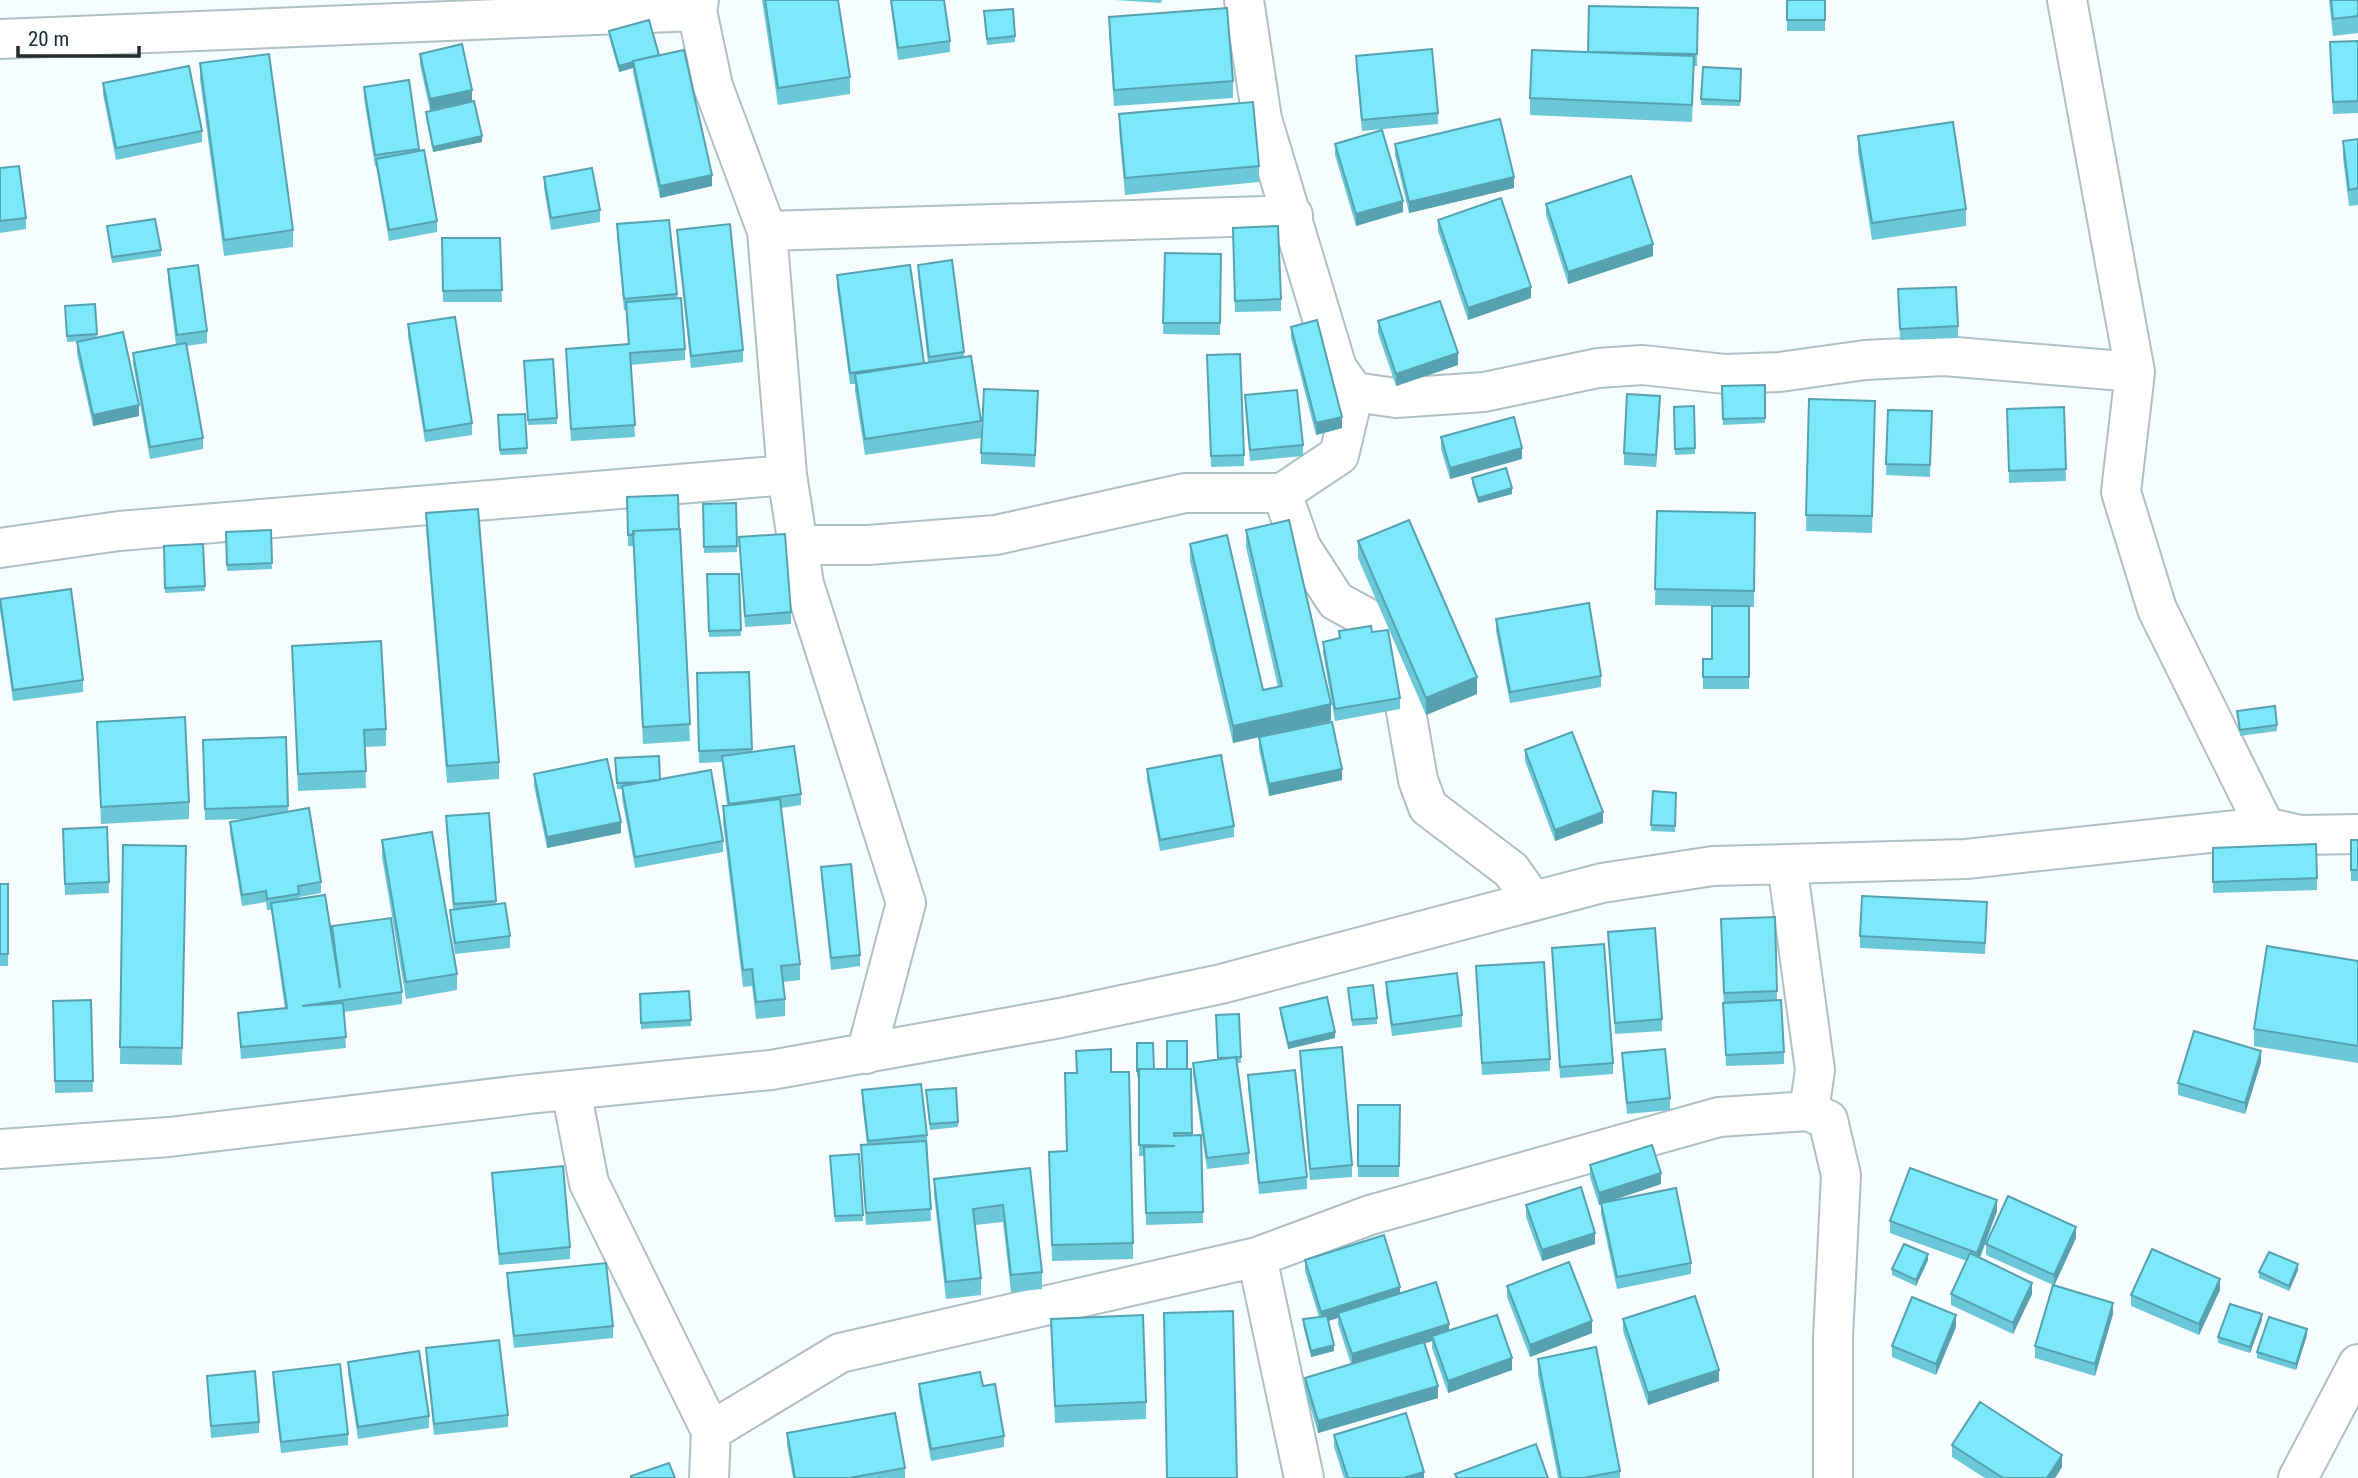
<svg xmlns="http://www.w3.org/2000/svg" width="2358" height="1478" font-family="'Roboto Condensed',sans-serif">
  <rect width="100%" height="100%" fill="#f6fdff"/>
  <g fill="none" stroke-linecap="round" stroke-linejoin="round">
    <g stroke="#aec0c4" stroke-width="42">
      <path id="minor" d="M699,0L697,11L713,86L767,231L787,475L804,584L906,903L866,1054
        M1244,0L1262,119L1337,368L1354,392L1396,398L1484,392L1598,368L1643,365L1725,374L1780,372L1865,360L1944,356L2135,372
        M2067,0L2135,372L2121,492L2157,609L2265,827
        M0,39L697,11
        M767,231L1293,215
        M1282,493L1301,547L1336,601L1386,628L1399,671L1418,780L1428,807L1511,870L1533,901
        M798,545H868L996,535L1185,493H1282L1339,455L1354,392
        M0,548L119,531L787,475
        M571,1090L589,1183L711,1431L709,1478
        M1809,1111L1828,1120L1841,1175L1833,1338V1477
        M0,1149L169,1137L529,1094L771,1070L1060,1018L1221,984L1602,883L1713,866L1966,859L2265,827L2300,835L2358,834
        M1257,1257L1304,1478
        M711,1431L840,1353L1257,1257L1370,1215L1719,1117L1809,1111L1815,1070L1787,864
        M2298,1478L2358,1364"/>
    </g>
    <use href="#minor" stroke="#fff" stroke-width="38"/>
  </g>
  <path fill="#6ac8d9" d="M762,0H838L850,77V94L778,105Z
    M890,0H944L950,41V52L898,60Z
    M1115,0H1162L1161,3Z
    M1787,0H1825V31H1787Z
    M2329,0H2358V33L2333,36Z
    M1698,8L1697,66H1694L1692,122L1530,115V98L1588,52Z
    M984,11L1015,36V42L987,45Z
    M1109,17L1233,81V98L1114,106L1109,34Z
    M609,31L659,55L712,186L660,198L633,72V68L619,72L609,37Z
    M2358,41V113L2333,114L2330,54Z
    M420,54L472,101L430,110L420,65Z
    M1356,56L1438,113V124L1362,131L1356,67Z
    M200,63L293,230V247L224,256L200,80Z
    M1703,67L1741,69L1740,106L1701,105Z
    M409,80L419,151L437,221V232L389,241L376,166H375L364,98V87Z
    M103,83L202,131V142L116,160L103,94Z
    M426,112L482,142L433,152L426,118Z
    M1119,114L1259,166V182L1125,195L1119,130Z
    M1858,136L1966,209V226L1872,240L1858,153Z
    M2358,139V205L2349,206L2343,158V141Z
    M1335,144L1403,212L1356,226L1335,155Z
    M1395,144L1514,188L1409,213L1395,155Z
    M0,168L26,218V229L0,233Z
    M544,177L600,210V222L551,230L544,188Z
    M1546,204L1653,256L1568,284L1546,215Z
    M1438,220L1531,298L1468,320L1438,231Z
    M617,224L677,294L685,349V360L631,365L635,437L571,441L566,349L628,344L626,310H624L617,236Z
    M107,226L161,250V256L112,263Z
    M1233,228L1281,299V311L1235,312Z
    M677,230L743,350V362L691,368L677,241Z
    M442,238H500L502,302H443Z
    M1165,253L1221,254L1220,335L1163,334Z
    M918,265L964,352V357L981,421V438L865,455L855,391V384H850L837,287V275L924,363H928L918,276Z
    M168,269L207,331V343L186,346L203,438V449L150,459L133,364V353L176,345L168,280Z
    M1898,289L1958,326V338L1900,340Z
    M95,304L97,338L139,416L93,426L77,354V342L82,341L67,342L65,306Z
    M1378,321L1458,365L1396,386L1378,333Z
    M408,324L472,423V435L425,442L408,336Z
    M1291,327L1342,428L1316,435L1291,338Z
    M1207,355L1244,455V466L1211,467Z
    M524,367L557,418V424L528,425Z
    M1765,385V423L1723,425L1722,386Z
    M1245,395L1303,445V456L1250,461L1245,407Z
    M1809,399L1875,401L1872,533L1806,531Z
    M1038,403L1035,467L981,464V453Z
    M1694,406L1695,454L1675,455L1674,407Z
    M2064,407L2066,481L2009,483L2007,409Z
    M1660,408L1656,467L1624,465V453Z
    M1888,410L1932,411L1930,477L1886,475Z
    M525,414L527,454L500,455L498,415Z
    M1441,437L1522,459L1450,479L1441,449Z
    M1472,478L1512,494L1478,503L1472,483Z
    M627,497L679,529L690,741L643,744L633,546H628Z
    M736,503L737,552L704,553L703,504Z
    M1657,511L1755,513L1754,607H1749V689H1703V659H1712V606L1655,605Z
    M426,513L499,762V779L447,783L426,529Z
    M271,530L272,569L227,571L226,532Z
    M1246,530L1331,721L1267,735L1342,780L1269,796L1259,749V737L1233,743L1190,561V544L1263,690L1278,687L1246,547Z
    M739,537L791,612V624L745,627Z
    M1358,541L1477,694L1426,715L1358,558Z
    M203,544L205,591L165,593L164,546Z
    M707,574H739L741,636L709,637Z
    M0,599L83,680V692L13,701L0,610Z
    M1496,619L1601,676V687L1510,703L1496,631Z
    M1339,631L1372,632L1400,698V709L1335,721L1323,653V642L1339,639Z
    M292,646L386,729V746L365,747L366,788L298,791Z
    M749,672L752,752L801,794V805L781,808L800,964V980L783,982L785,999V1016L756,1019L752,986L743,987L723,823V806H727L722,762L699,763L697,673Z
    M2237,711L2277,725V731L2240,736Z
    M97,722L189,802V819L101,824Z
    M286,737L288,812L321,882V893L299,897V899L334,953L332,926L402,992V1004L344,1012L346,1048L241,1059L238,1013L285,1009L271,910H267L266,902L242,906L230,833V822L245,819L205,820L203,740Z
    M1525,750L1603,823L1555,841L1525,761Z
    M615,758L660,780L723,841V852L635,868L622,798V789H617Z
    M1147,769L1234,826V837L1160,851L1147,780Z
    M534,774L621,833L547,848L534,786Z
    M1653,791L1676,793L1675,832L1651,831Z
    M489,813L496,904L510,936V948L455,954L450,921V910L453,909L446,828V816Z
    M107,827L109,893L65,895L63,829Z
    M382,840L457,974V990L406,999L382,857Z
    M2351,840H2358V881H2351Z
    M2316,844L2317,890L2213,893V848Z
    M123,845L186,846L182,1065L120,1064Z
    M821,867L860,955V966L831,970L821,878Z
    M0,884H8V966H0Z
    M1987,913L1985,954L1860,948V936Z
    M1775,917L1777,1000L1784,1052V1064L1726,1066L1721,930Z
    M1608,932L1662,1019V1031L1615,1034Z
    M1552,948L1613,1063V1074L1560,1078Z
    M2358,961V1063L2254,1046V1029Z
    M1476,966L1550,1059V1071L1482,1075Z
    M1386,982L1462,1015V1027L1392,1036L1386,994Z
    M1348,988L1377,1018V1024L1352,1026Z
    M689,991L691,1026L641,1029L640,994Z
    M91,1000L93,1092L55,1093L53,1001Z
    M1280,1008L1335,1038L1288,1049L1280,1014Z
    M1239,1014L1241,1063H1237L1249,1153V1164L1207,1169L1193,1075V1063L1218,1060L1216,1015Z
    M1137,1043L1154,1069H1191L1192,1135H1201L1203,1223L1146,1225L1144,1156H1139V1077H1137Z
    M1300,1051L1352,1165V1177L1310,1180L1300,1062Z
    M1622,1053L1670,1098V1110L1627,1114L1622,1065Z
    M2261,1062L2245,1114L2178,1095V1083Z
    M1111,1072L1133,1243V1259L1052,1261L1049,1169L1067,1151Z
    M1248,1075L1307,1177V1189L1259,1194L1248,1087Z
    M862,1090L927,1135L931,1221L866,1225L861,1145L867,1144L862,1102Z
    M926,1090L958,1122V1127L930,1130Z
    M1358,1105H1400L1399,1177H1358Z
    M859,1154L863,1221L835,1222L830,1162Z
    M1590,1165L1661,1184L1612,1200L1691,1263V1274L1617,1289L1601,1214V1204L1599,1205L1590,1177Z
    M1030,1168L1042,1272V1289L1011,1292L1003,1222L975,1225L981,1278V1295L946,1299L934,1195V1179Z
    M492,1173L570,1247V1259L499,1265L492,1184Z
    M1526,1205L1595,1244L1542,1261L1526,1217Z
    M1997,1211L1980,1258L2032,1294L2013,1334L1951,1305V1294L1967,1261L1890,1233V1221Z
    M2076,1238L2054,1286L2113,1314L2095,1376L2035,1358V1346L2053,1285L1986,1255V1244Z
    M1305,1260L1400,1293L1449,1331L1512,1370L1448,1393L1432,1348V1341L1425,1343L1438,1398L1318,1433L1305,1389V1378L1351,1364L1338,1324V1318L1328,1321L1334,1351L1311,1357L1303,1325V1319L1319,1317L1305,1271Z
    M1928,1260L1916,1286L1892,1275V1269Z
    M2298,1270L2289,1291L2259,1278V1272Z
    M507,1273L613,1326V1338L514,1348L507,1285Z
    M1507,1286L1592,1333L1530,1357L1507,1297Z
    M2220,1290L2199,1335L2131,1306V1295Z
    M1051,1319L1146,1402V1419L1055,1423Z
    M1623,1319L1719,1381L1648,1405L1623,1331Z
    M2262,1320L2250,1353L2218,1343V1337Z
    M1956,1327L1936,1375L1892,1357V1346Z
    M2307,1335L2296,1370L2257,1358V1352Z
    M426,1348L508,1415V1427L434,1435L426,1359Z
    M1538,1359L1620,1471V1478H1558L1538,1375Z
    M348,1362L429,1416V1428L358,1439L348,1373Z
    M273,1372L348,1434V1445L281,1453L273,1384Z
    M207,1376L259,1422V1433L211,1438Z
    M919,1384L983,1386L1004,1436V1447L931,1461L919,1395Z
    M787,1433L905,1468V1478H793L787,1445Z
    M1334,1435L1424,1478H1344L1334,1447Z
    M1952,1445L2062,1467L2055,1478H1985L1952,1457Z"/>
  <path fill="#56a2b0" d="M633,62V68L619,72V66Z
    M472,90V101L430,110V99Z
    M482,136V142L433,152V147Z
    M712,175V186L660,198V186Z
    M1514,177V188L1409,213V202Z
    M1403,201V212L1356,226V214Z
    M1653,244V256L1568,284V272Z
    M1531,287V298L1468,320V308Z
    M1458,353V365L1396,386V374Z
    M1660,396V408L1656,467V455Z
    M139,405V416L93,426V415Z
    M1342,417V428L1316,435V423Z
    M1522,448V459L1450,479V468Z
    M1512,488V494L1478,503V498Z
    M1477,677V694L1426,715V698Z
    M1331,704V721L1233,743V726Z
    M1342,769V780L1269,796V784Z
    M1603,812V823L1555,841V830Z
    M621,822V833L547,848V837Z
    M1335,1032V1038L1288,1049V1043Z
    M2261,1051V1062L2245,1114V1103Z
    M1661,1173V1184L1599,1205V1193Z
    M1997,1200V1211L1977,1265V1253Z
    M2076,1227V1238L2054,1286V1275Z
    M1595,1233V1244L1542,1261V1250Z
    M1928,1254V1260L1916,1286V1280Z
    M2298,1264V1270L2289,1291V1286Z
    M2220,1279V1290L2199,1335V1324Z
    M2032,1283V1294L2013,1334V1323Z
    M1400,1287V1298L1338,1313V1318L1321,1323V1312Z
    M2113,1303V1314L2095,1376V1364Z
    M2262,1314V1320L2250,1353V1347Z
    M1956,1315V1327L1936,1375V1364Z
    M1592,1321V1333L1530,1357V1345Z
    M1449,1324V1335L1432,1336V1341L1352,1366V1354Z
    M2307,1329V1335L2296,1370V1364Z
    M1334,1345V1351L1311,1357V1351Z
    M1512,1358V1370L1448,1393V1381Z
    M1719,1370V1381L1648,1405V1393Z
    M1438,1386V1398L1318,1433V1421Z
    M2062,1455V1467L2055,1478H2047Z
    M1424,1472V1478H1403Z"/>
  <path fill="#7be8fc" stroke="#56a2b0" stroke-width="2" d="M765,0H838L850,77L778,88Z
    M891,0H944L950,41L898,48Z
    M1787,0H1825V20H1787Z
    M2331,0H2358V16L2333,19Z
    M1589,6L1698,8L1697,54L1588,52Z
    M1227,8L1233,81L1114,90L1109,17Z
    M1013,9L1015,36L987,39L984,11Z
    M649,20L659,55L633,61V62L619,66L609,31Z
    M2358,41V101L2333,102L2330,42Z
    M462,44L472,90L430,99L420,54Z
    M1432,49L1438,113L1362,120L1356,56Z
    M684,50L712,175L660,186L633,61Z
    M1532,50L1694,56L1692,105L1530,98Z
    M269,54L293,230L224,240L200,63Z
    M189,66L202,131L116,148L103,83Z
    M1703,67L1741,69L1740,101L1701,99Z
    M409,80L419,149L375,155L364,87Z
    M474,101L482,136L433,147L426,112Z
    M1253,102L1259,166L1125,178L1119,114Z
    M1500,119L1514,177L1409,202L1395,144Z
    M1953,122L1966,209L1872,223L1858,136Z
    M1382,130L1403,201L1356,214L1335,144Z
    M2358,139V188L2349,190L2343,141Z
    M424,150L437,221L389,230L376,159Z
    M19,166L26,218L0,221V168Z
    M592,168L600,210L551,218L544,177Z
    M1631,176L1653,244L1568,272L1546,204Z
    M1501,198L1531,287L1468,308L1438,220Z
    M155,219L161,250L112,257L107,226Z
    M669,220L677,294L624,299L617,224Z
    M730,224L743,350L691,356L677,230Z
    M1278,226L1281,299L1235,301L1233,228Z
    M442,238H500L502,290L443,291Z
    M1165,253L1221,254L1220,323H1163Z
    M952,260L964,352L929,357L918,265Z
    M198,265L207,331L177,335L168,269Z
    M910,265L924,363L850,373L837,275Z
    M1956,287L1958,326L1900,329L1898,289Z
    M681,298L685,349L630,353L635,425L571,429L566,349L629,344L626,302Z
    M1440,301L1458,353L1396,374L1378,321Z
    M95,304L97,334L67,336L65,306Z
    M455,317L472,423L425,431L408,324Z
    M1317,320L1342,417L1316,423L1291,327Z
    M123,332L139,405L93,415L77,342Z
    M186,343L203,438L150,447L133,353Z
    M1240,354L1244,455L1211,456L1207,355Z
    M971,356L981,421L865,439L855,374Z
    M553,359L557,418L528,420L524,361Z
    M1765,385V418L1723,419L1722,386Z
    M984,389L1038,391L1035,455L981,453Z
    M1297,390L1303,445L1250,450L1245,395Z
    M1627,394L1660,396L1656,455L1624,453Z
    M1809,399L1875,401L1872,516L1806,515Z
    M1694,406L1695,448L1675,449L1674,407Z
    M2064,407L2066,469L2009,471L2007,409Z
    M1888,410L1932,411L1930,465L1886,464Z
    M525,414L527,448L500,450L498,415Z
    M1514,417L1522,448L1450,468L1441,437Z
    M1506,468L1512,488L1478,498L1472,478Z
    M678,495L679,529L633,531L634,534L628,535L627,497Z
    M736,503L737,546L704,547L703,504Z
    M478,509L499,762L447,766L426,513Z
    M1657,511L1755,513L1754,591L1655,589Z
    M1289,520L1331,704L1233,726L1190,544L1227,535L1263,690L1282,686L1246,530Z
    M1409,520L1477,677L1426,698L1358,541Z
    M680,529L690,724L643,727L633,531Z
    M271,530L272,563L227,565L226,532Z
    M785,534L791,612L745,616L739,537Z
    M203,544L205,586L165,588L164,546Z
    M707,574H739L741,630L709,631Z
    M71,589L83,680L13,690L0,599Z
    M1589,603L1601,676L1510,692L1496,619Z
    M1712,606H1749V677H1703V659H1712Z
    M1371,626L1372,632L1388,630L1400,698L1335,709L1323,642L1340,638L1339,631Z
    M381,641L386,729L364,730L366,771L298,774L292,646Z
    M749,672L752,749L699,751L697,673Z
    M2275,706L2277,725L2240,730L2237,711Z
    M185,717L189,802L101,807L97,722Z
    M1332,722L1342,769L1269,784L1259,737Z
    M1572,732L1603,812L1555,830L1525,750Z
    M286,737L288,806L205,809L203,740Z
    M794,746L801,794L729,804L722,756Z
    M1221,755L1234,826L1160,840L1147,769Z
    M659,756L660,780L646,782L617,783L615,758Z
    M607,759L621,822L547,837L534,774Z
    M711,770L723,841L635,857L622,786Z
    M1653,791L1676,793L1675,826L1651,825Z
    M780,799L800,964L781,966L785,999L756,1002L752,969L743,970L723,806Z
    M309,808L321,882L298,886L299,894L267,899L266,891L242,895L230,822Z
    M489,813L496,901L454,904L446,816Z
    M107,827L109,882L65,884L63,829Z
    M432,832L457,974L406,982L382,840Z
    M2351,840H2358V870H2351Z
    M2316,844L2317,878L2213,882V848Z
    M123,845L186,846L182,1048L120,1047Z
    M851,864L860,955L831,958L821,867Z
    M0,884H8V954H0Z
    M325,895L340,988L332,926L391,918L402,992L302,1006L343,1003L346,1037L241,1047L238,1013L287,1008L271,903Z
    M1862,896L1987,902L1985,943L1860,936Z
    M505,903L510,936L455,943L450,910Z
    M1775,917L1777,991L1724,993L1721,919Z
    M1655,928L1662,1019L1615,1023L1608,932Z
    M1604,944L1613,1063L1560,1067L1552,948Z
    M2267,946L2358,961V1046L2254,1029Z
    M1544,962L1550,1059L1482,1063L1476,966Z
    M1457,973L1462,1015L1392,1025L1386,982Z
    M1373,985L1377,1018L1352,1020L1348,988Z
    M689,991L691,1020L641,1023L640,994Z
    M1327,997L1335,1032L1288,1043L1280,1008Z
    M91,1000L93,1081H55L53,1001Z
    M1781,1000L1784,1052L1726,1055L1723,1003Z
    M1239,1014L1241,1057L1218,1058L1216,1015Z
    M2194,1031L2261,1051L2245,1103L2178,1083Z
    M1167,1041H1187V1069H1167Z
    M1137,1043H1153L1154,1069H1139V1071H1137Z
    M1342,1047L1352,1165L1310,1169L1300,1051Z
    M1111,1049V1072H1129L1133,1243L1052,1245L1049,1152L1067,1151L1065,1073H1077L1076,1051Z
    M1665,1049L1670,1098L1627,1103L1622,1053Z
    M1236,1057L1249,1153L1207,1158L1193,1063Z
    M1139,1069H1191L1192,1133H1174V1136L1201,1135L1203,1212L1146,1213L1144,1147L1175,1146L1139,1145Z
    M1295,1070L1307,1177L1259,1183L1248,1075Z
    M921,1084L927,1135L868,1141L862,1090Z
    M956,1088L958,1122L930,1124L926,1090Z
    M1358,1105H1400L1399,1166H1358Z
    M926,1141L931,1209L866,1213L861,1145Z
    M1652,1145L1661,1173L1599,1193L1590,1165Z
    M859,1154L863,1215L835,1216L830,1156Z
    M563,1166L570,1247L499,1254L492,1173Z
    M1030,1168L1042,1272L1011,1275L1003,1205L973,1209L981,1278L946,1282L934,1179Z
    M1910,1168L1997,1200L1977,1253L1890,1221Z
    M1581,1187L1595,1233L1542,1250L1526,1205Z
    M1676,1188L1691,1263L1617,1277L1601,1203Z
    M2008,1196L2076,1227L2054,1275L1986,1244Z
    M1384,1235L1400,1287L1321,1312L1305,1260Z
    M1904,1244L1928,1254L1916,1280L1892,1269Z
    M2152,1249L2220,1279L2199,1324L2131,1295Z
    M2269,1252L2298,1264L2289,1286L2259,1272Z
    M1970,1253L2032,1283L2013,1323L1951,1294Z
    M1569,1262L1592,1321L1530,1345L1507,1286Z
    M606,1263L613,1326L514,1336L507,1273Z
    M1436,1282L1449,1324L1352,1354L1338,1313Z
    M2053,1285L2113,1303L2095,1364L2035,1346Z
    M1695,1296L1719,1370L1648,1393L1623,1319Z
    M1912,1297L1956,1315L1936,1364L1892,1346Z
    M2230,1304L2262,1314L2250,1347L2218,1337Z
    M1233,1311L1237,1478H1167L1164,1313Z
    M1143,1315L1146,1402L1055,1406L1051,1319Z
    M1497,1315L1512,1358L1448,1381L1432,1336Z
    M1327,1316L1334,1345L1311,1351L1303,1319Z
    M2269,1317L2307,1329L2296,1364L2257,1352Z
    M499,1340L508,1415L434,1424L426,1348Z
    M1424,1342L1438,1386L1318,1421L1305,1378Z
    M1596,1347L1620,1471L1583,1478H1561L1538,1359Z
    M419,1351L429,1416L358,1427L348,1362Z
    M340,1364L348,1434L281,1442L273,1372Z
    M255,1371L259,1422L211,1426L207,1376Z
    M980,1372L983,1386L995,1384L1004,1436L931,1449L919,1384Z
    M1980,1402L2062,1455L2047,1478H2003L1952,1445Z
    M895,1413L905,1468L849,1478H795L787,1433Z
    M1406,1413L1424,1472L1403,1478H1348L1334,1435Z
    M1536,1444L1548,1478H1457L1455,1474Z
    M669,1463L675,1478H631V1476Z"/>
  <path d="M18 46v10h121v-10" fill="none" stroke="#242b2c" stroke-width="3.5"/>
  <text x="28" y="46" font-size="21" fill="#242b2c" stroke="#f6fdff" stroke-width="5" paint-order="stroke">20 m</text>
</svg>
